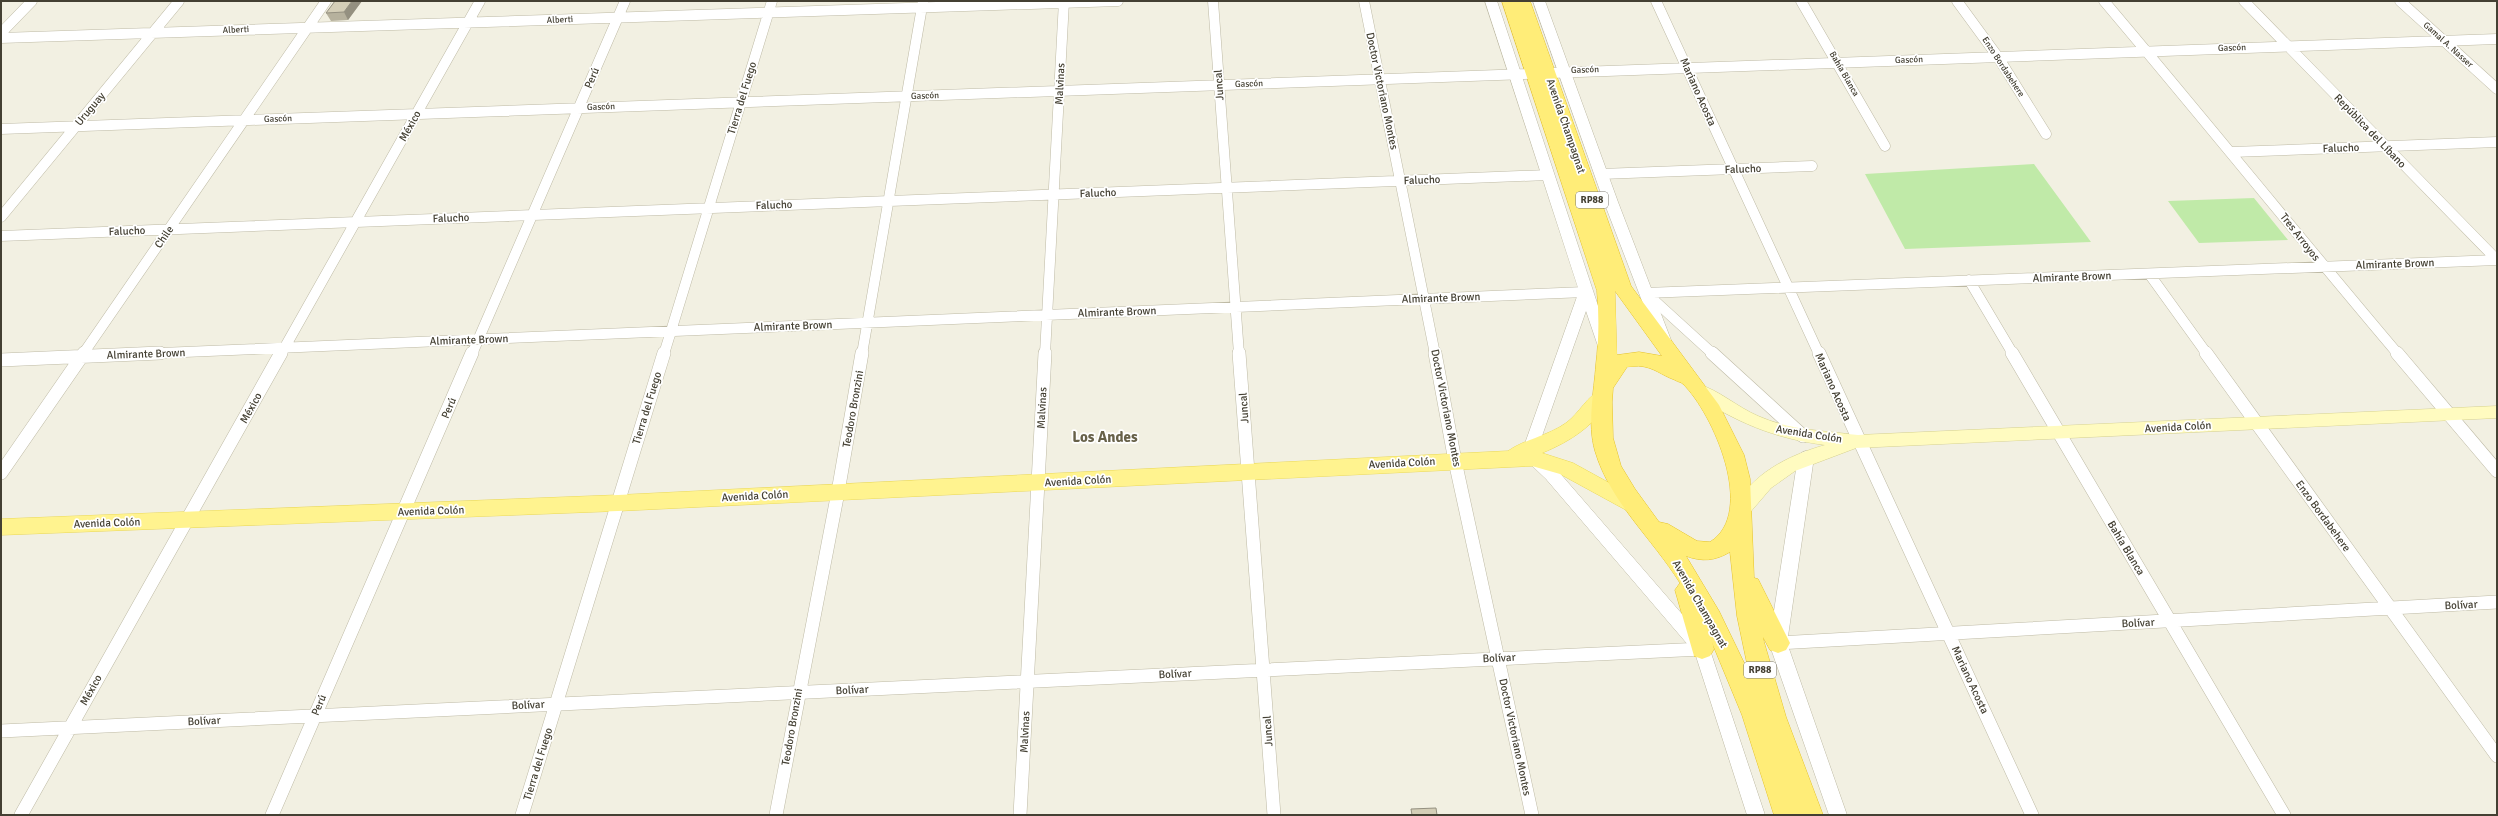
<svg xmlns="http://www.w3.org/2000/svg" width="2498" height="816" font-family="Signika,sans-serif">
  <rect width="100%" height="100%" fill="#f2f0e2"/>
  <path fill="#c0eaa8" d="M2034,164L2091,242L1905,249L1865,174Z
    M2254,198L2288,240L2199,243L2168,201Z"/>
  <g fill="none" stroke-linecap="round" stroke-linejoin="round">
    <g stroke="#bebaa5" stroke-width="11">
      <path id="minor-far1" d="M1213,1L1239,354
        M1364,1L1435,354
        M1656,1L1819,354
        M1801,1L1885,146
        M1957,1L1998,57L2046,134
        M2104,1C2203,118 2299,237 2398,354
        M2244,1L2497,260
        M2400,1L2497,89
        M1,33L32,1
        M1,38L1118,1
        M1,129L2497,39
        M2232,152L2497,142
        M1601,174L1812,166
        M1,217L179,1
        M1,236L1548,175
        M2150,275L2207,354
        M1969,280L2013,354
        M1646,293L2497,260
        M1646,293L1713,354
        M83,354L326,1
        M137,354L1585,292
        M281,354L480,1
        M472,354L625,1
        M664,354L772,1
        M862,354L923,1
        M1045,354L1064,1"/>
    </g>
    <g stroke="#bebaa5" stroke-width="14">
      <path id="minor" d="M1239,353L1274,815
        M1435,353L1455,461L1532,815
        M1712,353L1803,436
        M1819,353L2032,815
        M2012,353L2284,815
        M2206,353L2497,756
        M2397,353L2497,471
        M1,360L160,353
        M1,473L84,353
        M1778,643L2497,602
        M1,731L1702,649
        M21,815L281,353
        M272,815L472,353
        M522,815L664,353
        M776,815L838,492L862,353
        M1020,815L1045,353"/>
    </g>
    <g stroke="#bebaa5" stroke-width="1">
      <path id="tertiary" d="M1485,1H1497L1612,348L1610,352H1600L1586,311L1536,453L1558,471L1708,644L1765,815H1747L1695,653L1546,479L1524,458L1527,454L1523,449L1579,291Z
        M1533,1H1545L1618,202L1671,340L1669,344L1664,345L1657,340L1604,202Z
        M1806,451L1811,453L1814,457L1787,643L1847,815H1829L1769,643L1798,457L1801,453Z"/>
    </g>
    <g stroke="#d5d08f" stroke-width="1">
      <path id="secondary" d="M1698,384C1719,390 1737,407 1758,416C1789,430 1824,431 1858,435L2497,406V418L1856,448L1795,471L1771,488L1747,516L1741,518L1735,516L1732,511C1751,474 1787,456 1825,445C1772,438 1737,422 1692,394L1690,390L1692,386Z"/>
    </g>
    <g stroke="#ead859" stroke-width="1">
      <path id="primary" d="M1602,390L1609,392L1611,397C1596,425 1571,441 1542,453L1573,463L1644,502L1647,508L1644,514L1637,516L1560,474L1532,466L618,511L1,535V519L618,495L1508,451C1525,439 1548,436 1566,423C1579,414 1588,394 1602,390Z"/>
    </g>
    <g stroke="#e5c229" stroke-width="1">
      <path id="trunk" d="M1502,1H1530L1631,286L1719,405L1744,455L1750,479L1754,578L1758,579L1790,643L1786,650L1778,653L1770,650L1763,637L1764,642L1786,717L1823,815H1774L1742,715L1713,645L1712,642L1714,649L1710,656L1702,659L1694,656L1675,590L1680,583C1652,538 1610,502 1595,451C1587,423 1594,392 1596,364C1599,339 1599,315 1597,291ZM1615,291L1662,356L1639,352L1617,355ZM1639,366C1654,367 1661,375 1675,380C1678,382 1681,382 1683,384C1713,413 1757,513 1710,542L1697,541L1668,524L1659,522L1635,489L1621,466L1613,438L1612,402L1613,388L1627,367ZM1730,552L1737,616L1749,673L1719,611L1686,556C1702,562 1715,561 1730,552Z"/>
    </g>
    <use href="#minor-far1" stroke="#fff" stroke-width="10"/>
    <use href="#minor" stroke="#fff" stroke-width="13"/>
    <use href="#tertiary" fill="#fff" fill-rule="evenodd"/>
    <use href="#secondary" fill="#fffbc0" fill-rule="evenodd"/>
    <use href="#primary" fill="#fff38f" fill-rule="evenodd"/>
    <use href="#trunk" fill="#ffed78" fill-rule="evenodd"/>
  </g>
  <path fill="#b6b19d" d="M362,1L348,20L331,21L326,13Z"/>
  <path fill="#949080" d="M352,1H362L348,20L344,12Z"/>
  <path fill="#d4ceb7" stroke="#949080" d="M335,1H352L344,12L326,13Z
    M1436,808L1437,815H1412L1411,809Z"/>
  <g text-anchor="middle" dominant-baseline="central" stroke-width="3.5" stroke-linejoin="round" paint-order="stroke">
    <g font-size="9" fill="#444033" stroke="#fff">
      <text transform="translate(560 20) rotate(-2)">Alberti</text>
      <text transform="translate(236 30) rotate(-2)">Alberti</text>
      <text transform="translate(2448 45) rotate(42)">Gamal A. Nasser</text>
      <text transform="translate(2232 48) rotate(-2)">Gascón</text>
      <text transform="translate(1909 60) rotate(-2)">Gascón</text>
      <text transform="translate(2003 67) rotate(57)">Enzo Bordabehere</text>
      <text transform="translate(1585 70) rotate(-2)">Gascón</text>
      <text transform="translate(1844 74) rotate(60)">Bahía Blanca</text>
      <text transform="translate(1249 84) rotate(-2)">Gascón</text>
      <text transform="translate(925 96) rotate(-2)">Gascón</text>
      <text transform="translate(601 107) rotate(-2)">Gascón</text>
      <text transform="translate(278 119) rotate(-2)">Gascón</text>
    </g>
    <g fill="#fff" stroke="#7c7970" stroke-width="1">
      <rect x="1576" y="192" width="32" height="16" rx="3"/>
      <rect x="1744" y="662" width="32" height="16" rx="3"/>
    </g>
    <g font-size="10" font-weight="bold" fill="#444033">
      <text x="1592" y="200">RP88</text>
      <text x="1760" y="670">RP88</text>
    </g>
    <g font-size="11" fill="#444033" stroke="#fff">
      <text transform="translate(592 78) rotate(-67)">Perú</text>
      <text transform="translate(1060 84) rotate(-87)">Malvinas</text>
      <text transform="translate(1219 85) rotate(-94)">Juncal</text>
      <text transform="translate(1382 91) rotate(78)">Doctor Victoriano Montes</text>
      <text transform="translate(1698 92) rotate(66)">Mariano Acosta</text>
      <text transform="translate(742 98) rotate(-73)">Tierra del Fuego</text>
      <text transform="translate(90 109) rotate(-50)">Uruguay</text>
      <text transform="translate(410 126) rotate(-61)">México</text>
      <text transform="translate(1566 126) rotate(71)">Avenida Champagnat</text>
      <text transform="translate(2370 131) rotate(46)">República del Líbano</text>
      <text transform="translate(2341 148) rotate(-2)">Falucho</text>
      <text transform="translate(1743 169) rotate(-2)">Falucho</text>
      <text transform="translate(1422 180) rotate(-2)">Falucho</text>
      <text transform="translate(1098 193) rotate(-2)">Falucho</text>
      <text transform="translate(774 205) rotate(-2)">Falucho</text>
      <text transform="translate(451 218) rotate(-2)">Falucho</text>
      <text transform="translate(127 231) rotate(-2)">Falucho</text>
      <text transform="translate(164 237) rotate(-55)">Chile</text>
      <text transform="translate(2300 237) rotate(52)">Tres Arroyos</text>
      <text transform="translate(2395 264) rotate(-2)">Almirante Brown</text>
      <text transform="translate(2072 277) rotate(-2)">Almirante Brown</text>
      <text transform="translate(1441 298) rotate(-2)">Almirante Brown</text>
      <text transform="translate(1117 312) rotate(-2)">Almirante Brown</text>
      <text transform="translate(793 326) rotate(-2)">Almirante Brown</text>
      <text transform="translate(469 340) rotate(-2)">Almirante Brown</text>
      <text transform="translate(146 354) rotate(-2)">Almirante Brown</text>
      <text transform="translate(1833 387) rotate(66)">Mariano Acosta</text>
      <text transform="translate(251 408) rotate(-61)">México</text>
      <text transform="translate(449 408) rotate(-67)">Perú</text>
      <text transform="translate(647 408) rotate(-73)">Tierra del Fuego</text>
      <text transform="translate(1042 408) rotate(-87)">Malvinas</text>
      <text transform="translate(1244 408) rotate(-94)">Juncal</text>
      <text transform="translate(1446 408) rotate(79)">Doctor Victoriano Montes</text>
      <text transform="translate(853 409) rotate(-80)">Teodoro Bronzini</text>
      <text transform="translate(2178 427) rotate(-3)">Avenida Colón</text>
      <text transform="translate(1809 434) rotate(9)">Avenida Colón</text>
      <text transform="translate(1402 463) rotate(-3)">Avenida Colón</text>
      <text transform="translate(1078 481) rotate(-3)">Avenida Colón</text>
      <text transform="translate(755 496) rotate(-3)">Avenida Colón</text>
      <text transform="translate(431 511) rotate(-2)">Avenida Colón</text>
      <text transform="translate(2323 516) rotate(54)">Enzo Bordabehere</text>
      <text transform="translate(107 523) rotate(-2)">Avenida Colón</text>
      <text transform="translate(2126 548) rotate(59)">Bahía Blanca</text>
      <text transform="translate(1700 604) rotate(60)">Avenida Champagnat</text>
      <text transform="translate(2461 605) rotate(-3)">Bolívar</text>
      <text transform="translate(2138 623) rotate(-3)">Bolívar</text>
      <text transform="translate(1499 658) rotate(-3)">Bolívar</text>
      <text transform="translate(1175 674) rotate(-3)">Bolívar</text>
      <text transform="translate(1970 680) rotate(65)">Mariano Acosta</text>
      <text transform="translate(91 690) rotate(-61)">México</text>
      <text transform="translate(852 690) rotate(-3)">Bolívar</text>
      <text transform="translate(319 705) rotate(-67)">Perú</text>
      <text transform="translate(528 705) rotate(-3)">Bolívar</text>
      <text transform="translate(204 721) rotate(-3)">Bolívar</text>
      <text transform="translate(792 727) rotate(-80)">Teodoro Bronzini</text>
      <text transform="translate(1268 731) rotate(-94)">Juncal</text>
      <text transform="translate(1025 732) rotate(-87)">Malvinas</text>
      <text transform="translate(1515 737) rotate(78)">Doctor Victoriano Montes</text>
      <text transform="translate(538 764) rotate(-73)">Tierra del Fuego</text>
    </g>
    <g font-size="15" font-weight="bold" fill="#676149" stroke="#fff">
      <text x="1105" y="437">Los Andes</text>
    </g>
  </g>
  <rect width="2498" height="816" fill="none" stroke="#444033" stroke-width="4"/>
</svg>
